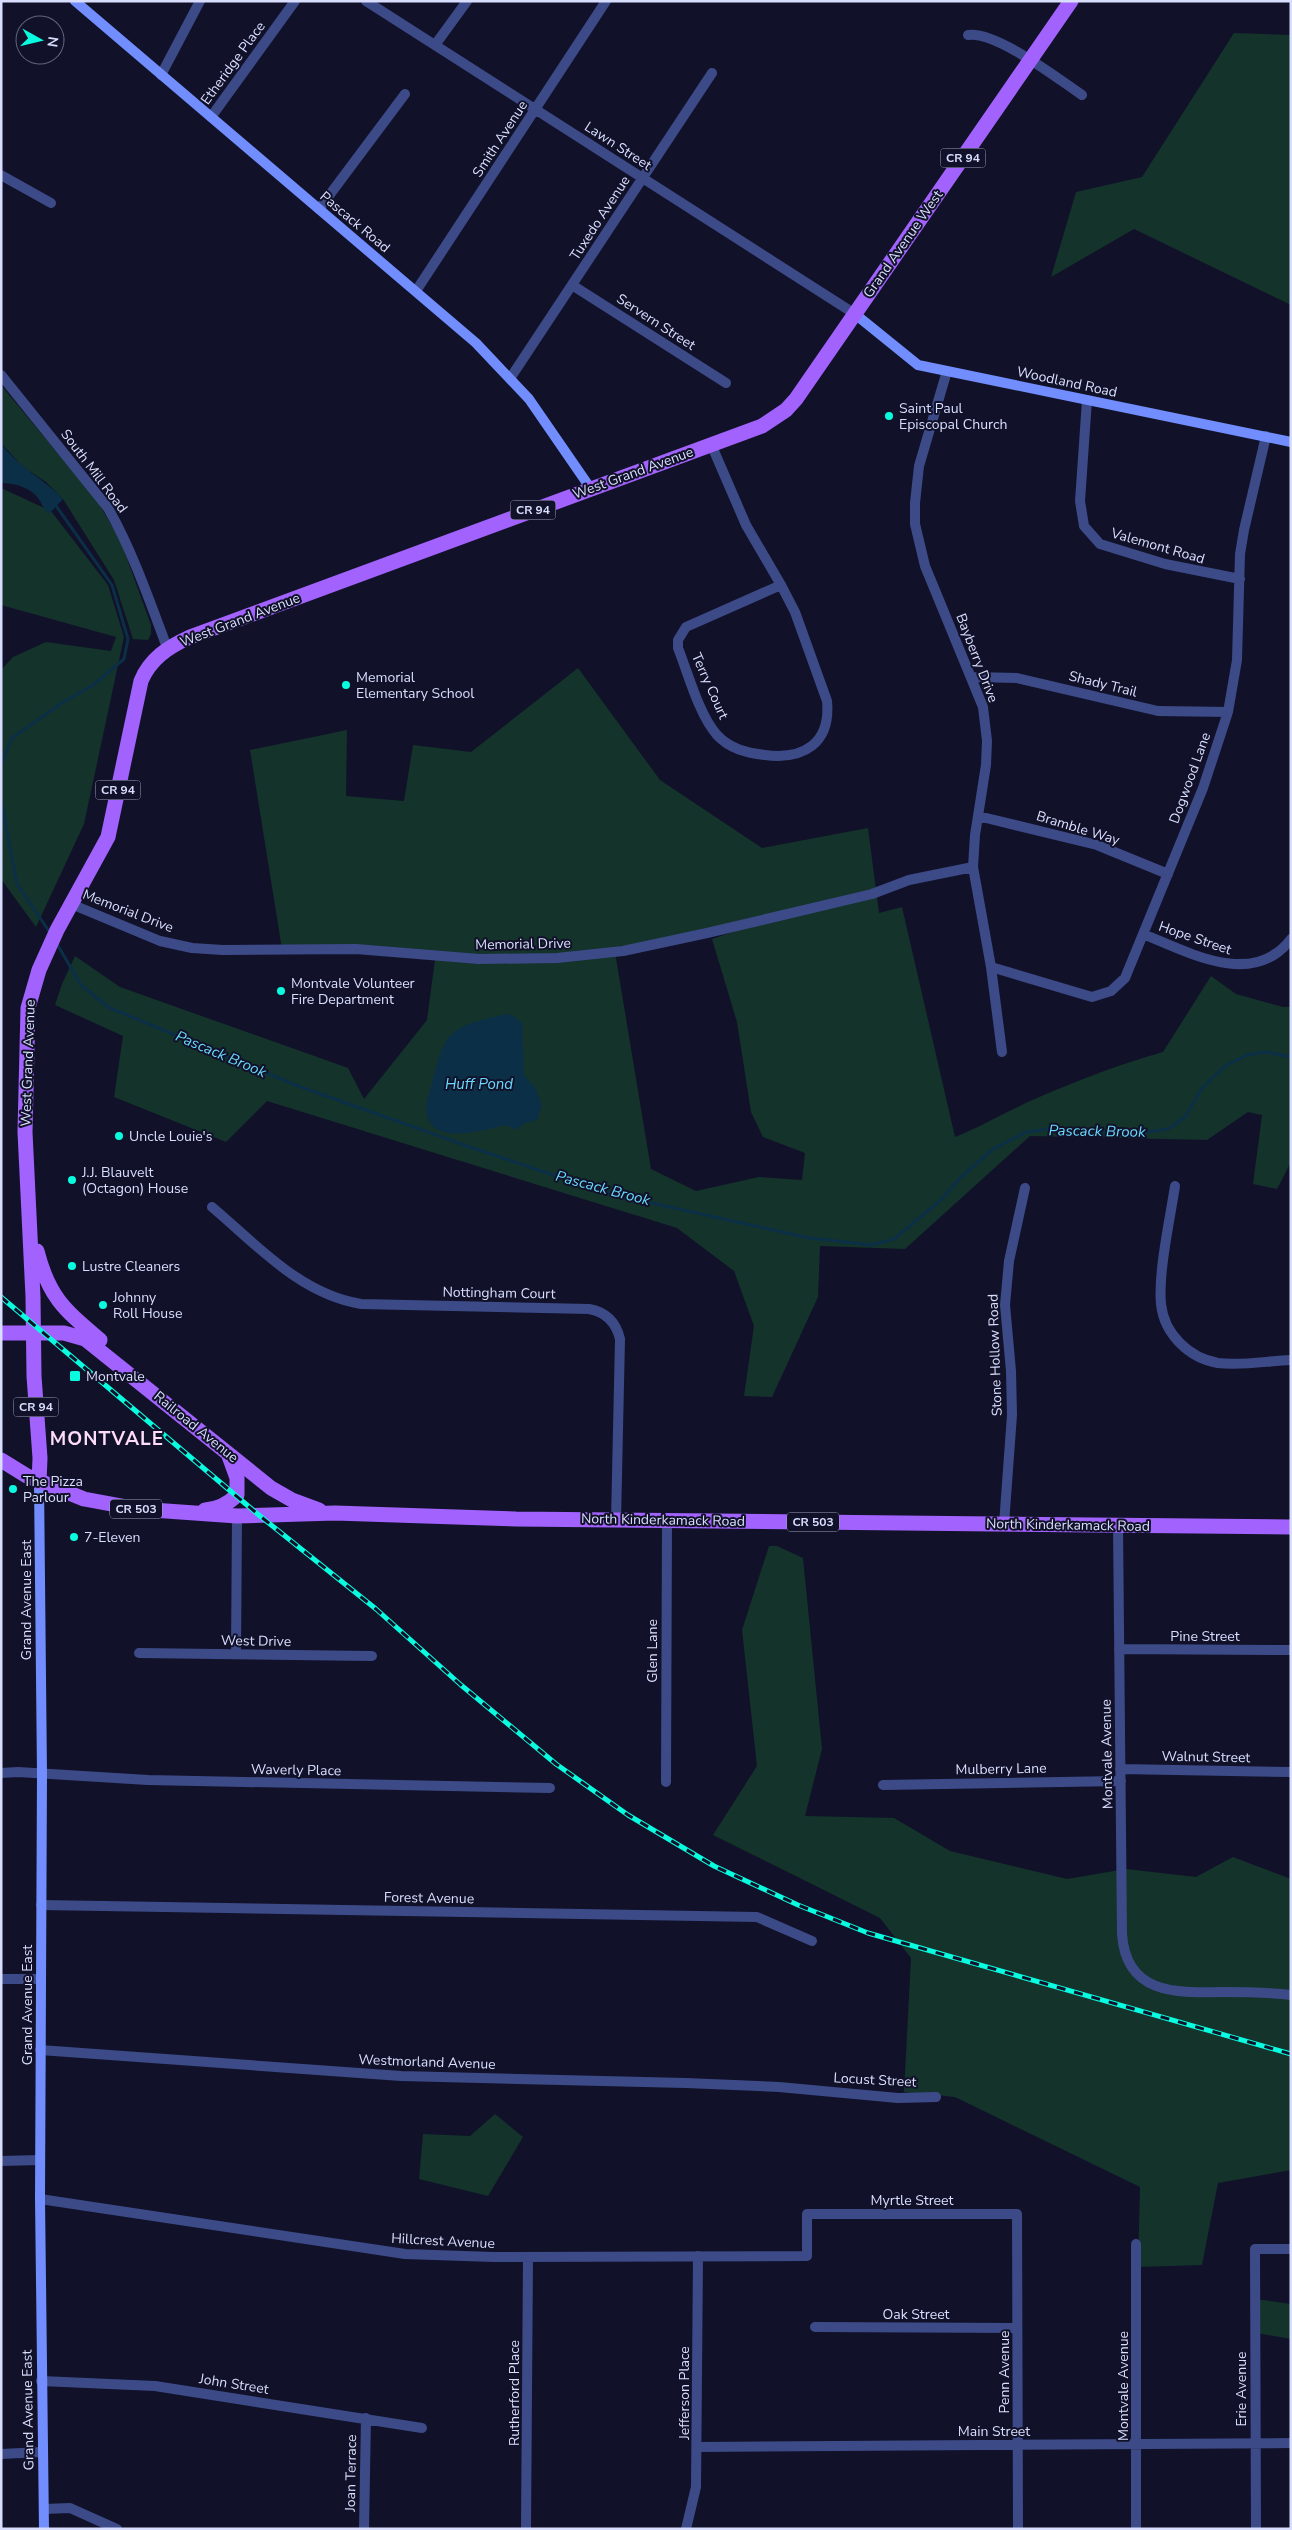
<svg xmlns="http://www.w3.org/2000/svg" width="1292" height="2530" font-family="'Nunito Sans',sans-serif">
  <rect width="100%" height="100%" fill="#111229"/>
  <path fill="#14332b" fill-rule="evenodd" d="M1234,33L1291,35V305L1134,229L1051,277L1076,192L1142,177Z
    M1,385L98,502L121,542L151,625V634L148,640L133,639L114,580L63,499L46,482L22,466L1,443Z
    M1,488L51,511L108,585L124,637L84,824L36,927L1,879V670L13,657L46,642L111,651L116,637L1,605Z
    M578,668L660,780L762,848L868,828L879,913L902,907L955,1137C983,1126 1009,1110 1037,1098C1079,1080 1120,1064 1163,1052L1211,976L1236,994L1283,1007H1291V1162L1277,1189L1253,1184L1262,1115L1248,1112L1207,1140L1030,1136L905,1249L820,1246L818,1297L772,1397L744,1396L754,1326L734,1271L677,1228L267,1101L226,1142L114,1097L123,1036L55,1005L62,984L75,956L120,987L348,1068L364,1099L427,1020L436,952L282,949L250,750L347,730L346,796L404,801L413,745L471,752ZM750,926L712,939L737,1022L751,1112L763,1137L805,1153L802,1180L759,1177L696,1191L651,1169L615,952Z
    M769,1546H777L803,1558L822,1749L805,1816L894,1818L950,1851L1067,1879L1126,1869L1196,1877L1233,1857L1291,1879V2170L1218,2183L1202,2265L1138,2267L1140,2187L955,2097L904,2092L911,1958L880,1918L713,1835L757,1766L742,1630Z
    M495,2114L523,2137L488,2196L419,2179L423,2134L470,2136Z
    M1255,2299L1291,2304V2339L1257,2333Z"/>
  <path fill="#0c2f48" d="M1,443C17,466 44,479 63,499L49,514C44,510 43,506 40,501C33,488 15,483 1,483Z
    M506,1014L512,1015L522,1023L524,1075L535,1088L542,1105L537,1120L524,1123L516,1130L506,1125C483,1130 429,1148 426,1109C426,1100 430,1091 432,1083C435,1070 441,1045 450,1036C463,1022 488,1019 506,1014Z"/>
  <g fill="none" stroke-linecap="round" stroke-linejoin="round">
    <path stroke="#0c2f48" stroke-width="3" d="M1,765L12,738L62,703L93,685L124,659L128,639L112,585L54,503
      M1,800L17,884L51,934
      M57,944L81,985L108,1007L298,1086L473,1148L586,1186L634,1199L809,1238L872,1245L894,1239L941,1200L960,1178L993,1149L1026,1132L1049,1129L1139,1133L1168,1129L1185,1117L1202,1088L1225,1066L1247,1055L1266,1052L1291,1057"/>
    <path stroke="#3d4a88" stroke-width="10" d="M366,1L855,314
      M968,35C996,31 1057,78 1082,95
      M435,45L467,1
      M161,75L200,1
      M211,117L295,1
      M1,175L51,203
      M319,209L405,94
      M572,285L726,383
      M416,291L606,1
      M947,371L919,466L915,503V524L925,566L983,707L987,741L986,765L975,835L973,867L991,967L1002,1052
      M1,375L108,508C133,552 150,602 168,650
      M511,377L712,73
      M1087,400L1080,501L1084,526L1100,544L1165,564L1240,579
      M711,444L746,525L781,585
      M781,585L795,612L827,701C831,743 804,760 765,755C747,753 730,749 717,735C699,715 688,673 678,648V640L686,627Z
      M973,677L1017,678L1158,711L1228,712
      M978,816L1097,845L1168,874
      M71,904L160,941L192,948L223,950L356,949L479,959L557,958L623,951L707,933L872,894L909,880L973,867
      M1143,934C1188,952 1253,989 1291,939
      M991,967L1092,997L1111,991L1125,978L1203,788L1228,712L1237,660L1240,554L1244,530L1266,436
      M1175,1186C1170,1219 1158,1273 1161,1304C1164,1334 1189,1358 1218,1363C1241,1366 1267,1361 1291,1360
      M212,1207C257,1245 300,1294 361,1304L589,1309C606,1312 616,1322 620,1339L616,1520
      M1004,1524L1012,1415L1011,1371L1005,1305L1009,1261L1025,1188
      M1118,1525L1122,1934C1126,1994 1175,1993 1221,1992C1244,1992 1267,1992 1291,1995
      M1119,1649L1291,1650
      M139,1653L372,1656
      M236,1654L237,1516
      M1120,1769L1291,1772
      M1,1773L18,1772L148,1780L550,1788
      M666,1782L667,1520
      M883,1785L1121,1781
      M41,1905L757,1917L812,1941
      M1,1979H41
      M40,2050L401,2076L686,2083L779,2087L898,2098L936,2097
      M1,2161L40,2160
      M40,2199L405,2254L494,2257L807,2256V2214H1017L1018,2529
      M815,2327L1017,2328
      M41,2381L155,2386L422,2428
      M697,2447L1291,2443
      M1,2454L42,2452
      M44,2509L70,2508L117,2529
      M364,2529L366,2418
      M526,2529L528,2257
      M686,2529L696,2487L698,2256
      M1136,2529V2244
      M1256,2529L1255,2249H1291"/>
    <path stroke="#728dfd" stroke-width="10" d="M75,1L476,343L529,399L591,489
      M855,314L918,365L1291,442
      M39,1482L42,1774L40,2199L44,2529"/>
    <path stroke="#a262fd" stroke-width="15" d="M37,1251C49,1298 65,1310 100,1340
      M1,1333H64L85,1339L271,1488L292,1500L319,1510
      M1,1460L27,1476L84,1499L138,1509L237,1516L335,1513L516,1519L1291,1527
      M39,1482L40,1458L34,1376L33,1297L25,1132L28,1008L39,970L57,930L108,837L141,681C150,659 168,647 190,637L762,426L786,410L796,399L1071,1
      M205,1510C219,1509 228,1504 237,1495V1478L229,1456"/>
    <g stroke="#09fcdf" stroke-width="5">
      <path id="rail" d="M1,1297L260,1516L376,1609L461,1685L556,1764L628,1815L714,1866L798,1905L868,1933L1291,2054"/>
    </g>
    <use href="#rail" stroke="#111229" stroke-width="3" stroke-dasharray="9" stroke-linecap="butt"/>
  </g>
  <g fill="#09fcdf" stroke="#111229" stroke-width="2">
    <circle cx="889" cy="416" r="5"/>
    <circle cx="346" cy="685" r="5"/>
    <circle cx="281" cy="991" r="5"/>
    <circle cx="119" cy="1136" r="5"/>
    <circle cx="72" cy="1180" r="5"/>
    <circle cx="72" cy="1266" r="5"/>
    <circle cx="103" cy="1305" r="5"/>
    <rect x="69" y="1370" width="12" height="12" rx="2.5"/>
    <circle cx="13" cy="1489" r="5"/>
    <circle cx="74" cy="1537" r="5"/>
  </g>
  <g text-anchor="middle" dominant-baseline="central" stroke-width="4" stroke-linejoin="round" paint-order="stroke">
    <g fill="#111229" stroke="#9ea1be" stroke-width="1">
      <rect x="940.5" y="148.5" width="45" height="19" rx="4"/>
      <rect x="510.5" y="500.5" width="45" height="19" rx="4"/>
      <rect x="95.5" y="780.5" width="45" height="19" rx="4"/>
      <rect x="13.5" y="1397.5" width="45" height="19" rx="4"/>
      <rect x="110" y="1499.5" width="52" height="19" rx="4"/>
      <rect x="787" y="1512.5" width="52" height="19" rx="4"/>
    </g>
    <g font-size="12" font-weight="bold" fill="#dadefe">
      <text x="963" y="158">CR 94</text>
      <text x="533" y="510">CR 94</text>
      <text x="118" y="790">CR 94</text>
      <text x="36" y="1407">CR 94</text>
      <text x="136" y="1509">CR 503</text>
      <text x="813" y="1522">CR 503</text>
    </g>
    <g font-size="14" fill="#dadefe" stroke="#111229">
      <text transform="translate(233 63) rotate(-54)">Etheridge Place</text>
      <text transform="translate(500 139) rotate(-57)">Smith Avenue</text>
      <text transform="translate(618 146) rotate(33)">Lawn Street</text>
      <text transform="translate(600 218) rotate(-57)">Tuxedo Avenue</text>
      <text transform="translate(355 222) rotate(40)">Pascack Road</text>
      <text transform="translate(903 244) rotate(-55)">Grand Avenue West</text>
      <text transform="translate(656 322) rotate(33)">Servern Street</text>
      <text transform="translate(1067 382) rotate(12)">Woodland Road</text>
      <text transform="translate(94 471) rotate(53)">South Mill Road</text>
      <text transform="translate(633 473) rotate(-20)">West Grand Avenue</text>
      <text transform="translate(1158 546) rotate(16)">Valemont Road</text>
      <text transform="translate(240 620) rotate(-21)">West Grand Avenue</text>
      <text transform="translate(977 658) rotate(69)">Bayberry Drive</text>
      <text transform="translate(1103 684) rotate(14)">Shady Trail</text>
      <text transform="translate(710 686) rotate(66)">Terry Court</text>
      <text transform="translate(1190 778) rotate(-70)">Dogwood Lane</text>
      <text transform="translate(1078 828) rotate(17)">Bramble Way</text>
      <text transform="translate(128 911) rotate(21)">Memorial Drive</text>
      <text transform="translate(1195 938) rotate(19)">Hope Street</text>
      <text transform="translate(523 944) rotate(-1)">Memorial Drive</text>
      <text transform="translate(28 1063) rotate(-88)">West Grand Avenue</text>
      <text transform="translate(499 1293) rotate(1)">Nottingham Court</text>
      <text transform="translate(995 1355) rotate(-92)">Stone Hollow Road</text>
      <text transform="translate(196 1427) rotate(39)">Railroad Avenue</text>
      <text transform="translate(663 1520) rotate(1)">North Kinderkamack Road</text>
      <text transform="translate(1068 1525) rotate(1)">North Kinderkamack Road</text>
      <text transform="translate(26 1600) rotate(-90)">Grand Avenue East</text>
      <text x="1205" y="1636">Pine Street</text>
      <text transform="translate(256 1641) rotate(1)">West Drive</text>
      <text transform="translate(652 1651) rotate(-90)">Glen Lane</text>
      <text transform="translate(1107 1754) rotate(-91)">Montvale Avenue</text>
      <text transform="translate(1206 1757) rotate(1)">Walnut Street</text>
      <text transform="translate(1001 1769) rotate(-1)">Mulberry Lane</text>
      <text transform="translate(296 1770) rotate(1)">Waverly Place</text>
      <text transform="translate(429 1898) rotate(1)">Forest Avenue</text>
      <text transform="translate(27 2005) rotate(-90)">Grand Avenue East</text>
      <text transform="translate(427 2062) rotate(2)">Westmorland Avenue</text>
      <text transform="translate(875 2080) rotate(3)">Locust Street</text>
      <text x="912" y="2200">Myrtle Street</text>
      <text transform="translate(443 2241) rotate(3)">Hillcrest Avenue</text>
      <text x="916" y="2314">Oak Street</text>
      <text transform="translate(1004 2372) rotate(-90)">Penn Avenue</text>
      <text transform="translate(234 2384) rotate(9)">John Street</text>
      <text transform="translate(1123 2386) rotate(-90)">Montvale Avenue</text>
      <text transform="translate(1241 2389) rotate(-90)">Erie Avenue</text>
      <text transform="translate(514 2393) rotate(-90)">Rutherford Place</text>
      <text transform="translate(684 2393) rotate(-90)">Jefferson Place</text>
      <text transform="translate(28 2410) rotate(-91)">Grand Avenue East</text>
      <text x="994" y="2431">Main Street</text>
      <text transform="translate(351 2473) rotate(-89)">Joan Terrace</text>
    </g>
    <g font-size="14" fill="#dadefe" stroke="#111229" text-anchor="start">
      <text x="899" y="408">Saint Paul<tspan x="899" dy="16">Episcopal Church</tspan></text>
      <text x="356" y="677">Memorial<tspan x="356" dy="16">Elementary School</tspan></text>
      <text x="291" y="983">Montvale Volunteer<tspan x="291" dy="16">Fire Department</tspan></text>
      <text x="129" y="1136">Uncle Louie's</text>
      <text x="82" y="1172">J.J. Blauvelt<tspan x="82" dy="16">(Octagon) House</tspan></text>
      <text x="82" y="1266">Lustre Cleaners</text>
      <text x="113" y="1297">Johnny<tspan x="113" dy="16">Roll House</tspan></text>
      <text x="86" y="1376">Montvale</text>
      <text x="23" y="1481">The Pizza<tspan x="23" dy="16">Parlour</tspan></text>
      <text x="84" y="1537">7-Eleven</text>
    </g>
    <g font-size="15" font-style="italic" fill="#69d9fd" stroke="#111229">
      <text transform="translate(221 1054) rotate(23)">Pascack Brook</text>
      <text x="479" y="1084">Huff Pond</text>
      <text transform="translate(1097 1131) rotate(1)">Pascack Brook</text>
      <text transform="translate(603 1188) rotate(15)">Pascack Brook</text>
    </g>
    <g font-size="19" font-weight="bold" letter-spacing="1" fill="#ffdcf9" stroke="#111229">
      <text x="107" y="1439">MONTVALE</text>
    </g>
  </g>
  <rect width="1292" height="2530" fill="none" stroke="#dadefe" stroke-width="5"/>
  <g transform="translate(40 40) rotate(98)"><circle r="24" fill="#111229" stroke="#61647e"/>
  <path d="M0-4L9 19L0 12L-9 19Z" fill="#09fcdf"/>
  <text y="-8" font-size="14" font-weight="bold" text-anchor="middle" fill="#dadefe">N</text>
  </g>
</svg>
